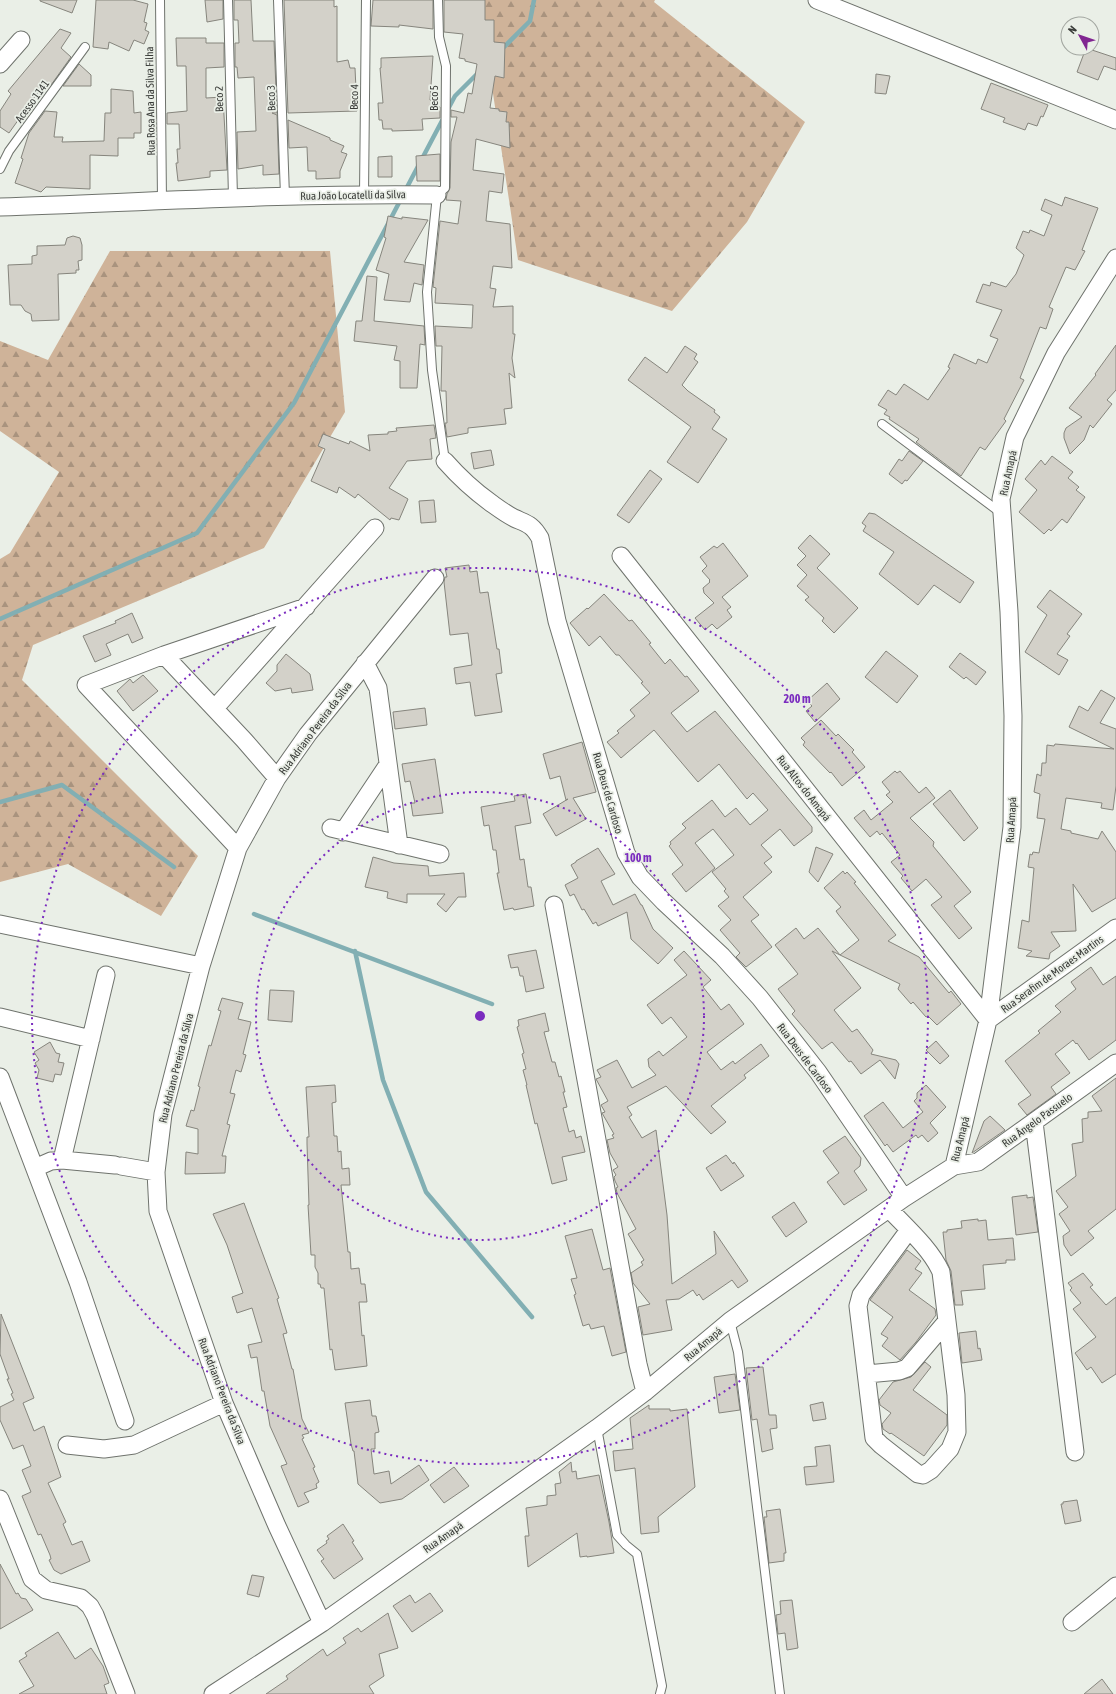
<svg xmlns="http://www.w3.org/2000/svg" width="1116" height="1694" font-family="'Asap Condensed',sans-serif">
  <defs>
    <pattern id="forest-firs" width="22" height="20" patternUnits="userSpaceOnUse"><rect width="22" height="20" fill="#cfb399"/><path d="M5 1l3.5 6h-7zM16 11l3.5 6h-7z" fill="#a9937e"/></pattern>
  </defs>
  <rect width="100%" height="100%" fill="#eaefe7"/>
  <path fill="url(#forest-firs)" d="M479,0H655L654,2L805,122L747,222L672,311L518,260Z
    M110,251H330L345,412L264,548L33,645L22,680L198,856L161,916L68,864L0,882V559L10,553L59,472L0,431V341L48,360Z"/>
  <g fill="none" stroke-linecap="round" stroke-linejoin="round">
    <path stroke="#82afb3" stroke-width="4.5" d="M501,50L530,21L534,0
      M447,111L455,96L479,72
      M405,191L444,117
      M0,619L197,533L294,403L401,199
      M0,802L62,785L174,867
      M254,914L492,1004
      M355,951L383,1080L426,1192L532,1317"/>
  </g>
  <path fill="#d3d1c9" stroke="#86857d" d="M40,0H77L72,13L40,1Z
    M96,0H133L148,4L144,22L147,23L145,30L149,32L144,44L134,40L129,51L109,42L108,49L93,47Z
    M205,0H223V19L207,22Z
    M234,0H251L253,41H274L277,113H272L277,115L279,174L263,175V165L238,169L237,132L256,131L254,77L238,78L237,67H235V43H239L238,20H234Z
    M284,0H334V7L337,6V62L348,60L350,68H355L357,111L288,113Z
    M373,0H433V29L399,25V27L371,26Z
    M444,0H485V20H494V42L505,43L504,78L495,76L490,108L499,109V111L507,112L506,122H509L510,148L476,139L473,170L504,174L502,193L489,191L486,221L510,224L512,268L493,266L490,288L496,289L493,307L513,306V334H515L512,358L515,378L509,373L512,408L504,409L506,424L468,428V433L447,437L445,423H447L446,391H441L442,346H436L435,326L472,328L473,305L435,303L436,288L433,287L440,221L458,224L461,201L446,200L447,194L450,188L451,142L457,117H451V110L464,113L468,93L472,94L477,64L465,61V59L459,58L463,34L444,32Z
    M60,29L71,33L61,48L71,57L51,85L44,84L46,81L9,133L0,127V111L11,94L8,91Z
    M176,38H206V43H224V67L206,68V98L223,97L227,170L210,171V177L178,181L176,163H178L177,149H180L179,124H167V113L187,111L186,66H177Z
    M1086,48L1116,58V70L1104,66L1098,80L1077,72Z
    M433,56L430,100H435V106L440,107V118L422,119L423,130L392,131V129H383L382,120H379L378,103H383L380,68H381V58Z
    M79,64L91,75V86H63Z
    M876,74L890,76L886,94L875,93Z
    M991,83L1048,105L1043,117L1041,116L1037,126L1028,123L1025,130L1003,122L1005,118L981,109Z
    M111,89L133,91L134,113L141,112V133H134V138H118V156L90,155V189L46,187L41,192L15,183L23,159L21,158L29,133L45,111L57,112L54,137H63L62,142L104,141L105,113H111Z
    M288,120L330,138V140L344,146L341,152L347,154L340,171V178L316,179V171H308L307,147L289,148Z
    M440,154V181H417L416,156Z
    M392,156V177H378V157Z
    M1065,197L1098,208L1082,250L1085,251L1075,270L1066,267L1049,307L1053,309L1046,329L1040,327L1020,378L1024,380L1004,419L1006,421L985,450L980,447L961,476L916,442L919,439L889,419L890,417L884,414L887,410L878,405L888,390L896,395L904,384L928,400L950,368L948,367L954,354L976,364L978,359L987,363L998,339L990,336L1002,310L976,302L983,284L990,286L991,282L1006,287L1016,274L1024,255L1016,248L1023,231L1029,233L1030,230L1044,236L1052,215L1041,210L1045,199L1062,206Z
    M388,216L402,219V217L428,220L404,262L424,265L422,285L414,283L410,302L384,300L389,274L376,270L386,238L384,237Z
    M73,236L80,238L82,245V260L78,261L79,270H76V273L58,274L59,320L32,321L31,314L25,311L21,305H10L8,265L32,264V256L37,255V246L65,245L67,238Z
    M367,276L377,277L374,321L424,326L425,345L420,344L417,388H400V361L394,360L397,346L354,341L356,321H362Z
    M1116,345V390L1107,400L1112,404L1093,428L1090,425L1084,440L1070,454L1064,438V433L1066,428L1082,417L1069,408L1096,375L1095,374Z
    M685,346L697,354L694,359L698,362L682,385L688,391L715,410L714,412L720,417L712,429L727,439L698,483L667,462L691,427L628,380L645,357L667,373Z
    M434,425L436,438L430,439L432,459L407,461L389,488L408,499L399,520L391,518L390,520L358,494L355,498L339,487L337,493L311,481L325,449L318,446L323,434L349,444L350,441L370,451L368,435L388,434V432L397,431L396,428Z
    M491,450L494,465L474,469L471,453Z
    M909,451L923,461L907,481L905,480L902,484L889,474L899,459L902,461Z
    M1052,456L1073,472L1068,478L1079,487L1076,490L1085,497L1067,523L1062,519L1051,531L1049,529L1044,534L1019,512L1037,490L1025,479L1041,460L1045,465Z
    M650,470L662,479L629,523L617,515Z
    M434,500L436,522L421,523L419,501Z
    M869,513L875,514L974,582L960,603L934,585L918,605L879,574L894,552L863,531L866,526L862,523Z
    M810,535L830,554L817,568L858,608L834,633L822,621L824,618L805,600L809,597L797,586L807,575L797,565L806,556L798,548Z
    M723,543L748,576L722,597L731,607L727,610L732,617L717,629L712,624L705,630L695,618L714,603L704,593L703,588L710,582L709,581L710,580L702,571L707,566L700,557L714,546L717,548Z
    M469,565L470,572L477,571L480,593L488,592L497,649H499L502,673L496,674L502,712L475,716L470,682L456,684L454,668L472,665L468,633L450,635L444,582L445,577H447L445,568Z
    M1050,590L1082,614L1067,634L1070,636L1057,654L1068,660L1059,675L1025,652L1047,615L1037,607Z
    M604,594L629,621L632,620L651,643L649,644L665,664L670,659L685,677L687,676L699,691L671,713L687,732L715,711L812,827V832L794,846L780,829L761,845L772,857L764,863L772,872L743,897L759,915L751,921L772,947L746,967L736,957L740,953L720,930L731,920L718,906L729,897L724,891L726,889L712,872L734,855L713,829L695,843L715,868L686,892L672,874L683,865L669,846L671,844L670,842L686,828L682,824L712,800L725,817L736,808L750,825L768,810L753,793L747,799L719,764L698,782L654,730L621,758L607,742L619,733L617,731L635,716L630,710L650,693L641,683L643,682L626,663L619,655H616L600,636L589,646L570,623L587,608L588,609Z
    M132,613L143,638L132,643L128,634L106,644L111,655L95,662L83,636L116,623L115,621Z
    M886,651L918,676L897,703L865,677Z
    M960,653L986,672L976,685L966,677L964,679L949,667Z
    M286,654L310,674L313,690L292,693L291,688L275,691L266,683L277,671V665Z
    M143,675L158,691L133,711L117,691L130,679L133,683Z
    M827,683L840,699L815,722L806,711L812,706L807,701Z
    M1101,690L1115,698L1100,723L1116,729V786L1113,810L1101,808L1102,803L1066,798L1061,829L1071,831V833L1098,839L1102,831L1116,852V898L1092,912L1073,884L1076,931L1051,932L1060,946L1050,953L1049,959L1026,956L1032,951L1018,948L1022,920L1029,922L1034,868L1028,867L1030,854L1032,855L1033,852L1039,853L1045,819L1037,818L1040,794L1034,792L1037,774L1041,776L1042,763H1046L1047,745L1054,746L1055,744L1114,749L1069,727L1079,706L1088,711Z
    M425,708L427,725L395,729L393,712Z
    M821,720L836,736L838,734L854,750L852,752L865,767L842,786L831,772L830,773L803,745L805,742L801,738Z
    M582,742L596,792L573,798L586,819L556,836L543,814L568,799L566,800L560,776L550,779L543,754Z
    M435,759L443,813L413,816L411,803H415L410,781L405,782L402,764Z
    M895,771L897,773L900,771L919,793L926,787L935,798L910,818L934,842L933,846L971,892L954,906L972,928L959,939L931,905L942,897L926,879L912,891L901,878L903,876L891,862L900,855L882,833L880,835L877,831L870,837L854,818L864,810L871,820L893,802L886,795L890,792L882,782Z
    M950,790L978,828L964,841L933,804Z
    M526,794L531,823L515,826L520,860L524,859L528,887H531L534,906L514,910L513,908L504,910L497,873H499L496,850H493L489,825L484,826L481,807L515,801L514,796Z
    M816,847L833,854L818,882L809,872Z
    M598,848L615,874L601,881L613,905L635,894L641,905H642L653,929L673,948L658,964L631,939L627,912L598,926L596,922L593,924L584,909L582,910L574,894L570,896L565,885L578,878L571,865L576,862V861Z
    M373,857L394,863L428,866L429,876L464,873L466,897H458L446,912L437,904L445,894H407V903L387,898L388,892L365,887Z
    M843,871L845,874L847,872L856,882L854,883L896,935L888,941L919,957L949,993L951,991L961,1004L937,1025L928,1016L926,1017L913,1002L911,1004L898,989L900,984L840,955L859,940L838,914L836,911L841,907L824,888Z
    M796,928L804,939L818,928L840,955L832,951L861,988L834,1010L852,1032L857,1029L873,1050L871,1054L896,1060L899,1064L895,1079L880,1060L861,1074L851,1061L849,1062L832,1042L822,1049L792,1014L795,1011L778,989L798,974L775,945Z
    M536,950L544,988L526,992L523,976H520L518,967L511,968L508,955Z
    M684,951L711,980L703,987L721,1010L729,1004L744,1024L707,1052L721,1070L733,1061L735,1064L761,1044L769,1056L744,1075L746,1078L711,1106L726,1122L711,1134L666,1086L627,1107L632,1115L629,1117L642,1138L656,1130L667,1215L672,1284L716,1254L714,1231L748,1281L738,1288L732,1280L703,1300L699,1294L697,1296L693,1290L679,1299L666,1300L672,1330L643,1335L638,1307L650,1304L633,1283L631,1273L643,1265L641,1262L644,1260L628,1234L636,1229L617,1193L616,1188L618,1187L615,1181L614,1177L616,1175L613,1170L618,1167L610,1153L607,1140L614,1138L612,1135L614,1134L602,1113L605,1112L601,1105L608,1101L596,1079L601,1077L597,1070L617,1060L632,1088L656,1075L649,1067L648,1059L659,1051L663,1056L687,1037L671,1017L662,1024L647,1005L687,975L674,960Z
    M1091,967L1103,985L1116,976V1040L1089,1060L1077,1043L1076,1044L1073,1040L1055,1054L1070,1073L1051,1087L1056,1094L1027,1115L1018,1104L1031,1095L1005,1061L1040,1033L1038,1031L1061,1012L1055,1006L1076,989L1071,982Z
    M270,990L294,991L292,1022L268,1020Z
    M222,998L243,1003L238,1019L251,1022L243,1054L246,1055L241,1072L236,1070L230,1093L235,1094L227,1124L230,1125L222,1156H226L225,1173L185,1174L186,1152L198,1154V1129L186,1126L191,1110L194,1111L200,1087L198,1086L209,1045L211,1046L221,1011L218,1010Z
    M545,1013L549,1031L544,1032L552,1062H555L559,1077L561,1076L565,1092H563L567,1107L563,1108L569,1132L574,1130L576,1138L581,1136L585,1152L562,1157L567,1180L552,1184L539,1131L537,1123L535,1124L526,1085H527L523,1070L526,1069L522,1054L524,1053L517,1027L519,1026L518,1020Z
    M936,1041L949,1056L940,1064L926,1050Z
    M50,1042L56,1053L60,1054L58,1062L64,1063L61,1075L55,1074L53,1082L37,1078L39,1070L35,1063L39,1060L34,1052Z
    M1116,1078V1209L1088,1231L1094,1238L1071,1256L1064,1245L1063,1236L1070,1231L1059,1214L1068,1207L1056,1191L1076,1176L1072,1144L1083,1142L1082,1119L1088,1118V1112L1102,1111L1092,1096Z
    M335,1085L336,1102L332,1103L334,1136H337L338,1152L341,1151L342,1169L349,1168L350,1185H341L348,1252H350L351,1269L359,1268L361,1284H365L367,1302H359L362,1336L364,1335L367,1366L335,1370L332,1349L330,1350L324,1288H321L320,1284H318V1273L315,1267V1255H311L308,1205H309L307,1144V1137H309L306,1087Z
    M926,1085L946,1107L930,1123L938,1133L928,1142L922,1135L918,1138L916,1135L893,1152L887,1144L885,1146L864,1116L883,1102L903,1128L923,1112L914,1101L917,1098V1093Z
    M990,1116L1005,1130L972,1153L984,1121Z
    M845,1136L861,1158L860,1166L854,1171L867,1190L844,1205L827,1182L839,1173L823,1151Z
    M726,1155L733,1164L734,1162L744,1176L721,1191L706,1168Z
    M1027,1195V1198L1033,1197L1038,1232L1016,1235L1012,1197Z
    M794,1202L807,1222L786,1237L772,1217Z
    M244,1203L279,1298L277,1299L287,1333L283,1334L292,1369H293L302,1419L309,1433L302,1435L304,1438L302,1439L315,1467L313,1468L319,1482L316,1484L317,1488L304,1493L309,1502L298,1507L281,1466L287,1464L270,1426L264,1391H262L257,1357L251,1358L248,1345L262,1342L252,1308L237,1313L232,1297L243,1293L227,1245L213,1214Z
    M978,1219V1221L986,1220L988,1240L1013,1238L1015,1260H1006V1263L983,1265L985,1289L961,1291L963,1305H955L951,1271L946,1260L943,1232H947V1230L962,1228L961,1221Z
    M592,1229L603,1270L610,1268L626,1352L612,1356L604,1326L591,1329L589,1324L583,1326L574,1295L576,1294L571,1279L577,1278L565,1236Z
    M907,1250L921,1261L915,1269L922,1273L909,1290L935,1309L936,1315L916,1342L900,1360L882,1346L888,1338L881,1334L893,1317L870,1300Z
    M1083,1273L1093,1285L1090,1287L1106,1305L1116,1297V1374L1102,1383L1091,1367L1087,1370L1075,1353L1096,1337L1073,1309L1081,1303L1070,1290L1072,1288L1068,1283Z
    M1,1314L34,1398L23,1403L34,1431L44,1426L61,1477L48,1483L66,1522L63,1524L72,1545L82,1541L90,1561L61,1574L54,1570L49,1560L51,1559L50,1555L41,1534L38,1535L22,1496L31,1492L22,1470L31,1466L23,1445L13,1449L0,1420V1407L14,1400L11,1394L13,1393L7,1379H9L0,1354Z
    M976,1331L978,1349L980,1348L982,1360L962,1363L959,1333Z
    M925,1362L931,1367L913,1390L947,1415V1425L924,1456L891,1433L890,1434L883,1429L882,1424L891,1413L880,1405L879,1400L893,1382L911,1377Z
    M763,1367L769,1415H776L777,1428L770,1429L773,1449L762,1452L757,1419L752,1420L746,1368Z
    M735,1374L740,1410L719,1413L714,1377Z
    M370,1400L372,1416H376L379,1432L375,1433V1449H371L374,1474L389,1471L391,1484L419,1465L429,1480L402,1499L380,1503L358,1484L354,1451H353L351,1444L345,1403Z
    M823,1402L826,1419L813,1421L810,1405Z
    M649,1405V1409H670V1411L687,1409L695,1487L658,1517L659,1532L641,1534L635,1468L615,1471L613,1451L633,1449L630,1418Z
    M830,1445L834,1482L806,1485L804,1467L817,1466L815,1447Z
    M571,1462L572,1472L576,1471L577,1479L599,1475L609,1522L614,1553L587,1557V1556L580,1557L577,1533L528,1567L525,1536H529L526,1508L547,1505V1496L556,1495L555,1484L561,1483L559,1472Z
    M454,1467L469,1486L444,1503L430,1485Z
    M1077,1500L1081,1521L1065,1524L1061,1504H1063V1502Z
    M780,1509L786,1553H784V1561L769,1563L764,1517H767L766,1511Z
    M343,1524L354,1541L352,1542L363,1559L334,1579L321,1561L324,1559L317,1550L327,1543L326,1541L329,1539L327,1536Z
    M0,1564L16,1594L18,1593L21,1598L26,1599L33,1610L0,1629Z
    M252,1575L264,1577L259,1597L247,1594Z
    M430,1593L443,1611L412,1632L393,1606L410,1595L415,1603Z
    M792,1600L798,1648L787,1650L785,1633L778,1634L776,1615L781,1614L780,1601Z
    M388,1613L398,1648L379,1654L384,1676L369,1686L374,1694H266L288,1679L286,1676L323,1649L327,1656L346,1643L343,1638L358,1628L361,1632Z
    M58,1632L75,1659L91,1648L103,1666L109,1683L104,1685L107,1694H19L34,1686L19,1661L27,1656L25,1653Z
    M1102,1679L1113,1694H1084Z"/>
  <g fill="none" stroke-linecap="round" stroke-linejoin="round">
    <g stroke="#6f736d" stroke-width="10">
      <path id="lane" d="M160,0L162,201
        M228,0L233,197
        M278,0L285,196
        M438,0L439,37L446,66L445,188L437,195L427,292L432,370L445,461
        M0,169L9,151L85,47
        M364,194L366,0
        M882,424L1001,513
        M730,1321L738,1352L780,1694
        M597,1428L617,1535L626,1545L637,1554L662,1686L660,1694"/>
    </g>
    <g stroke="#6f736d" stroke-width="19">
      <path id="street" d="M817,0L1116,120
        M0,64L21,40
        M0,207C146,202 291,193 437,195
        M445,461C460,478 473,490 491,503C498,508 506,514 514,518C527,524 532,524 540,538L557,621L626,853L640,877L664,902L722,956L760,998L818,1072L904,1198
        M621,556L988,1020L1116,928
        M164,655L244,740L277,778
        M365,663L378,688L399,845
        M215,708L375,528
        M331,828L440,854
        M343,832L387,766
        M238,848L86,685L164,655L306,607
        M554,905L638,1364L645,1392
        M0,924L201,966
        M0,1017L91,1039
        M0,1077L78,1282L125,1421
        M1034,1122L1075,1452
        M62,1160L106,975
        M121,1166L156,1172
        M954,1166L978,1162L1116,1063
        M35,1168L51,1161L62,1160L115,1165
        M889,1209C906,1227 931,1249 941,1272L956,1395L957,1432L950,1449L931,1470L923,1475L918,1474L881,1445L874,1438L858,1306L861,1295L909,1230
        M867,1374L899,1371L907,1368L947,1321
        M67,1445L104,1449L134,1445L224,1403
        M0,1499L32,1579L46,1590L81,1598L90,1606L95,1615L126,1694
        M1072,1622L1116,1586
        M322,1623L277,1526L224,1403L158,1211L156,1172L163,1114L201,966L238,848L277,778L308,734L435,578
        M213,1694L322,1623L597,1428L645,1392L730,1321L904,1198L954,1166L988,1020L1012,827L1013,716L1009,612L1001,499L1015,437L1056,353L1116,258"/>
    </g>
    <use href="#lane" stroke="#fff" stroke-width="8"/>
    <use href="#street" stroke="#fff" stroke-width="17"/>
  </g>
  <g fill="none" stroke="#7b2cbf" stroke-width="2" stroke-dasharray="2 4">
    <circle cx="480" cy="1016" r="224"/>
    <circle cx="480" cy="1016" r="448"/>
  </g>
  <g text-anchor="middle" dominant-baseline="central" stroke-width="3.5" stroke-linejoin="round" paint-order="stroke">
    <g font-size="11" fill="#393b38" stroke="#eaefe7">
      <text transform="translate(354 97) rotate(-89)">Beco 4</text>
      <text transform="translate(271 98) rotate(-92)">Beco 3</text>
      <text transform="translate(434 98) rotate(-90)">Beco 5</text>
      <text transform="translate(219 99) rotate(-91)">Beco 2</text>
      <text transform="translate(32 101) rotate(-54)">Acesso 1141</text>
      <text transform="translate(150 101) rotate(-91)">Rua Rosa Ana da Silva Filha</text>
      <text transform="translate(353 195) rotate(-1)">Rua João Locatelli da Silva</text>
      <text transform="translate(1008 473) rotate(-78)">Rua Amapá</text>
      <text transform="translate(315 728) rotate(-53)">Rua Adriano Pereira da Silva</text>
      <text transform="translate(804 788) rotate(52)">Rua Altos do Amapá</text>
      <text transform="translate(608 793) rotate(74)">Rua Deus de Cardoso</text>
      <text transform="translate(1011 820) rotate(-87)">Rua Amapá</text>
      <text transform="translate(1052 974) rotate(-36)">Rua Serafim de Moraes Martins</text>
      <text transform="translate(805 1058) rotate(53)">Rua Deus de Cardoso</text>
      <text transform="translate(176 1068) rotate(-76)">Rua Adriano Pereira da Silva</text>
      <text transform="translate(1037 1120) rotate(-36)">Rua Ângelo Passuelo</text>
      <text transform="translate(960 1139) rotate(-76)">Rua Amapá</text>
      <text transform="translate(703 1344) rotate(-40)">Rua Amapá</text>
      <text transform="translate(222 1391) rotate(69)">Rua Adriano Pereira da Silva</text>
      <text transform="translate(443 1537) rotate(-35)">Rua Amapá</text>
    </g>
  </g>
  <circle cx="480" cy="1016" r="6" fill="#7b2cbf" stroke="#eaefe7" stroke-width="2"/>
  <g font-size="12" text-anchor="middle" font-weight="bold" fill="#7b2cbf" stroke="#eaefe7" stroke-width="3.5" stroke-linejoin="round" paint-order="stroke">
    <text x="797" y="703">200 m</text>
    <text x="638" y="862">100 m</text>
  </g>
  <g transform="translate(1080 36) rotate(310)"><circle r="19" fill="#eaefe7" stroke="#a3a7a1"/>
  <path d="M0-3L7 15L0 10L-7 15Z" fill="#812591"/>
  <text y="-6" font-size="11" font-weight="bold" text-anchor="middle" fill="#393b38">N</text>
  </g>
</svg>
